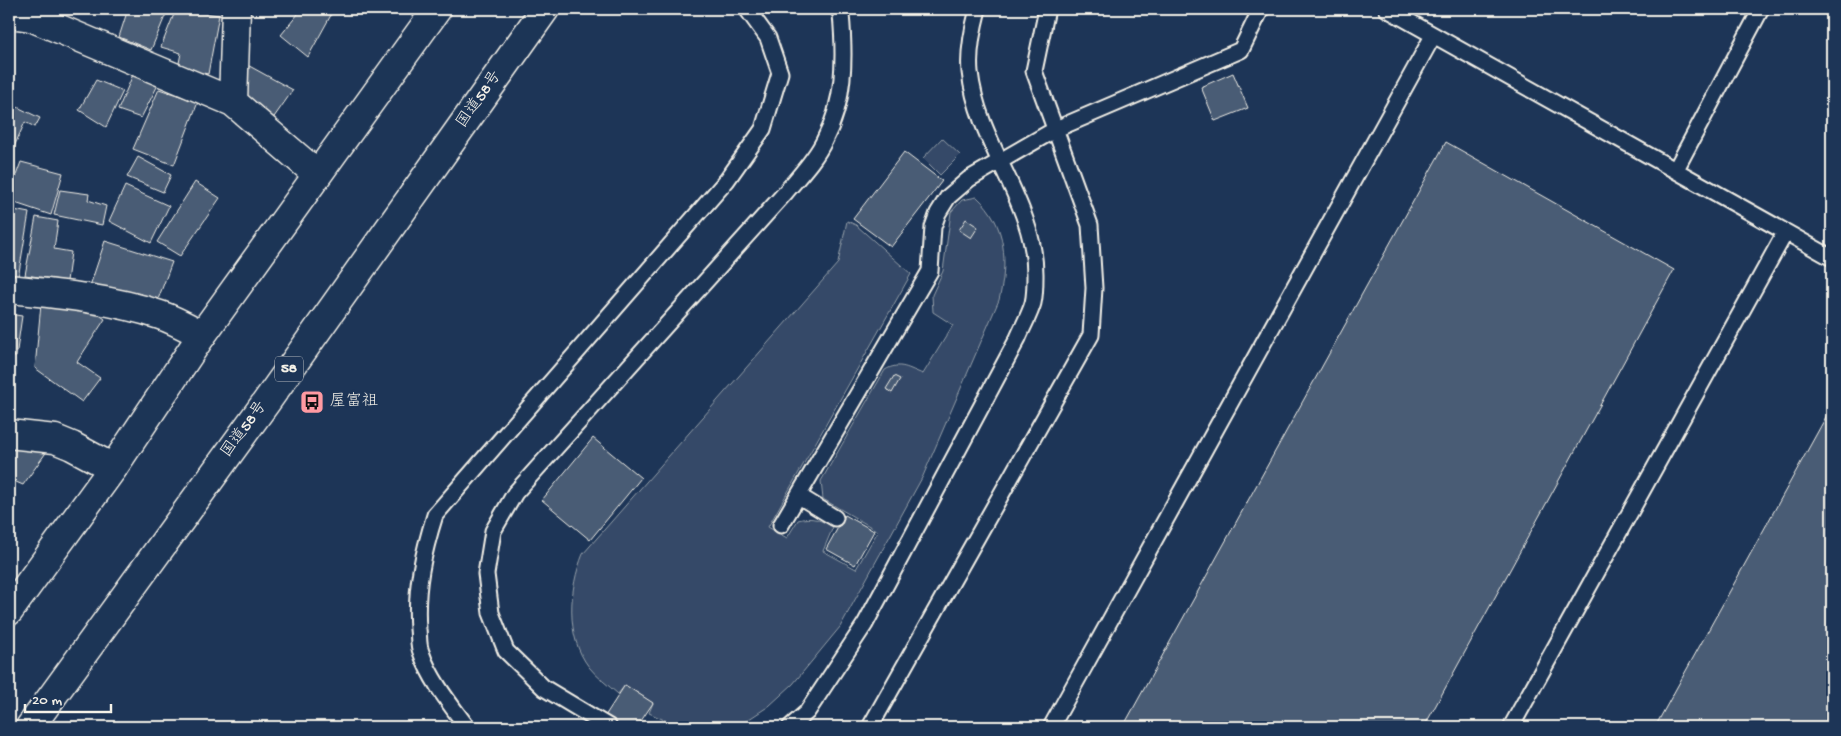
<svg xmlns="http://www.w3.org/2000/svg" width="1841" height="736" font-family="'Gochi Hand','Klee One',sans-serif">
  <rect width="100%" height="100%" fill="#1d3557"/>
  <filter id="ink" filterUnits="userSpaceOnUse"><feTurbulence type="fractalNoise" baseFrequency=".02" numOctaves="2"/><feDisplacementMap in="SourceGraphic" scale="10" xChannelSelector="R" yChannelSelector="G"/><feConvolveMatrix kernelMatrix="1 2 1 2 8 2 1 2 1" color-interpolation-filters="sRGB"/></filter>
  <g filter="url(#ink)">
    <path fill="#354a67" stroke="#949ea8" d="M942,138L960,155L940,175L923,158Z
      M977,197C1007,224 1008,263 999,300L923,476L840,627L793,684L769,706L746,721L723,726L699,727L673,724L649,713L653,703L625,685L618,694C608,685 597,677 589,667C565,636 569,588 583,554L838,263L847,221L856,225L911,274L768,527L787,538L798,520C812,516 821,520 833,527L823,551L856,569L878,531L823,499L821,481L885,370C900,361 909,369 923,374L953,325L933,312L932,295L943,271L951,212L962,200Z"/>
    <path fill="#485b74" stroke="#f4f1e8" d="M128,9H168L151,50L119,37Z
      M176,9L219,15L208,74L178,68L181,53L161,47Z
      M302,9H311L331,15L308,57L281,35Z
      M242,62L293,90L272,120L240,101Z
      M134,72L160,81L141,118L118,110Z
      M1233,73L1248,108L1215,121L1201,87Z
      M96,80L123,91L106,127L79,110Z
      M159,89L198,102L174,165L133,149Z
      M9,103L40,118L35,127L25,122L13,149L9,147Z
      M1446,142L1674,270L1424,727H1123Z
      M904,152L942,181L891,247L853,219Z
      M138,157L171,175L163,192L127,177Z
      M9,161L15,163L9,179Z
      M21,162L63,173L51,215L9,201V194Z
      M195,182L220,198L180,256L157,242Z
      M125,186L169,206L151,243L109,221Z
      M60,190L89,194L88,200L106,206L102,225L54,215Z
      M9,209L29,213L18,278L9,276Z
      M36,217L58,221L54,249L71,252L67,281L25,275Z
      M966,219L978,227L971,238L959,230Z
      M105,241L172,262L157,302L90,286Z
      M41,304L90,308L105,319L77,362L100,378L82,402L35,368Z
      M9,314L22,316L16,357L9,356Z
      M894,376L900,379L892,393L886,389Z
      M1832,406V727H1655Z
      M593,438L641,478L590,540L542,500Z
      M13,441L50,447L23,485L9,479V460Z
      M845,515L874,531L855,565L826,549Z
      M625,685L653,703L637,727H598Z"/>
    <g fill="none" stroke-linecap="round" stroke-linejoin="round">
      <g stroke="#f4f1e8" stroke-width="19">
        <path id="service" d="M1387,9L1832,258
          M1676,169L1761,9
          M799,496L835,518
          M781,525L930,271L933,227L938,213L948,197L969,179L1056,129L1241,50L1261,9
          M467,727C450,704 430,679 421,652C418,645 419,636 418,629C415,589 423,553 435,515L727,180L763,129L780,73L768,38L747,9
          M609,727L544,688L506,651L491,613L486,574L493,531L515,493L785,193C798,177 815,160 824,141C845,102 845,58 841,14L838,9
          M790,727L807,712L865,624L1018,338C1023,326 1030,314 1033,303C1035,295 1035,284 1035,276C1036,202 978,146 970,72C968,52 973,28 978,9
          M870,727L1091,335L1094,288L1090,225L1034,71L1047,9
          M1051,727L1433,36
          M1511,727L1785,233"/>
      </g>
      <g stroke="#f4f1e8" stroke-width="31">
        <path id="minor" d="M9,14L31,17L233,102L317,174
          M233,102L236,9
          M9,289C59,294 112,299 160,315C175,320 189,328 202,335
          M9,434L55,439L72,446L113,468"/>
      </g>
      <g stroke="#f4f1e8" stroke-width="31">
        <path id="trunk" d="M9,611L113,468L202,335L437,9
          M30,727L267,401L545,9"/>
      </g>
      <use href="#service" stroke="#1d3557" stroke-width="15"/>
      <use href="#minor" stroke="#1d3557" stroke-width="28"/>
      <use href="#trunk" stroke="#1d3557" stroke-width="28"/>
    </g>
  </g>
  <defs>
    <g id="bus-square" transform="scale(1.25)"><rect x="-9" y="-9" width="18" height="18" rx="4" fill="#ff9aa2" stroke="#1d3557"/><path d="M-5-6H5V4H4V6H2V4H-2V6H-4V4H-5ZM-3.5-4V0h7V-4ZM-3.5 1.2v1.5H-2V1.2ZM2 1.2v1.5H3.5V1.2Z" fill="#111"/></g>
  </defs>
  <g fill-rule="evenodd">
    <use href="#bus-square" x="312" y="402"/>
  </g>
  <g text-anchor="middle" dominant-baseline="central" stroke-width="4.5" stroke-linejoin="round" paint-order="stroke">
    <rect fill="#1d3557" stroke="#b4b9bc" stroke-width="1" x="275" y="356.5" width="28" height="25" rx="4"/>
    <g font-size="15" font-weight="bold" fill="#f4f1e8">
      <text x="289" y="369">58</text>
    </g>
    <g font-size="16" fill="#f4f1e8" stroke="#1d3557">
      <text transform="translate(480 100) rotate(-55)">国道58号</text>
      <text transform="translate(245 430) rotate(-54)">国道58号</text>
    </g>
    <g font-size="16" fill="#f4f1e8" stroke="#1d3557" text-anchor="start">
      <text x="330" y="402">屋富祖</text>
    </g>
  </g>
  <rect width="1841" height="736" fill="none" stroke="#1d3557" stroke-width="30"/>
  <rect x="15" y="15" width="1811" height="706" fill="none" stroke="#f4f1e8" stroke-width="2" filter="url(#ink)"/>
  <path d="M25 704v8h86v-8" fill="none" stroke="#f4f1e8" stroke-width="2.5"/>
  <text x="32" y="704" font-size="15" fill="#f4f1e8" stroke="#1d3557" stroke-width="4" paint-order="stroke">20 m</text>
</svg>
